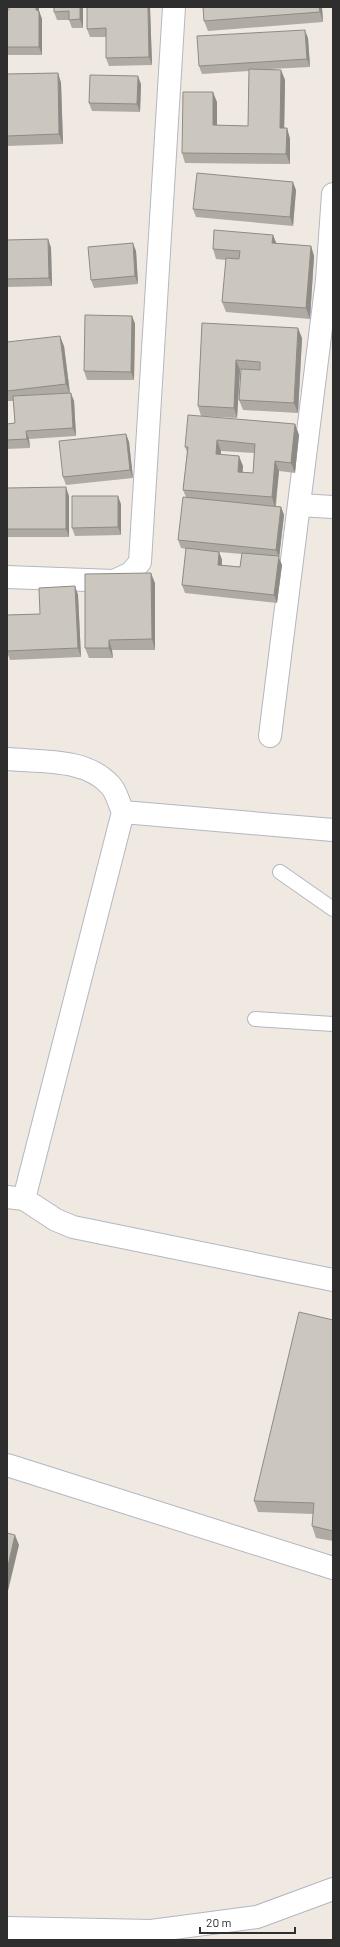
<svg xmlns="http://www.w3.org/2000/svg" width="340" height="1947" font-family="Barlow,sans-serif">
  <rect width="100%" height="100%" fill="#efe9e1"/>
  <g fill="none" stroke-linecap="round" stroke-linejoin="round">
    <g stroke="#b4b7c1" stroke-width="16">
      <path id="lane" d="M280,872L333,909
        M255,1019L333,1024"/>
    </g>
    <g stroke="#b4b7c1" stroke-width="24">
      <path id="street" d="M299,505L333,507
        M7,577L114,581L131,573L140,562L174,7
        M270,736L327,280L333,194
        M7,759C41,762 87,758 111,786C117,793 119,804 123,812L24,1199
        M123,812L333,830
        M7,1197L24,1199L56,1220L73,1227L333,1280
        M7,1465L333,1568
        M7,1928L151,1931L257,1917L333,1889"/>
    </g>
    <use href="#lane" stroke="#fff" stroke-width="14"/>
    <use href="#street" stroke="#fff" stroke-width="22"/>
  </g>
  <path fill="#afaba4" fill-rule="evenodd" d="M54,7H83V28H72L69,20H57L54,12Z
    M150,7L152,65L109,66L106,58V37H90L87,29Z
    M203,7H322L323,22L208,31L204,21Z
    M7,10L39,11L42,19V55H7Z
    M308,38L310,67L270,69L281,70L285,80L284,128H287L290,139V164L185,163L182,153L217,102V125L248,126L249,71L202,74L199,66Z
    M58,73L61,83L63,144L7,146V74Z
    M141,84L140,112L92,111L89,103Z
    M296,190L293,226L196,217L193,209Z
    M273,235L276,243L311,246L314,256L310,319L226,312L222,302L226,260L216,259L213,249Z
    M48,239L51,248L52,286L7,287V240Z
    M136,251L138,284L94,288L91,280Z
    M132,316L135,324L134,380H87L84,371Z
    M202,323L302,338L298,413L243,410L239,400L241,370H240L237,418L201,416L198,406Z
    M7,342L64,346L70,393L74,401L76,436L29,439L30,448L7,449V424L15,423L13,401H7Z
    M295,424L299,435L295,473L279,471L276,506L281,507L284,515L279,558L282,565L277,603L185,593L182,585L186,549L181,548L178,540L186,497L183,490L187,452L185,447ZM221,451L254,453L253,473L242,472L243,466L221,454ZM219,552L242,554L240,567L222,565V560Z
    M126,434L129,442L133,478L66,485L63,477Z
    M7,488L69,496V537H7Z
    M121,504V535L75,536L72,528Z
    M155,583V650H112L113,658H89L85,648Z
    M75,586L78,595L81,657L10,660L7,652V615L40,614Z
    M333,1320V1541L316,1538L312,1526L313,1514L258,1512L254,1501Z"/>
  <path fill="#8e8b86" d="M36,7H39V19L36,10Z
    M80,7H83V28L80,19Z
    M148,7H150L152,65L149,57Z
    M319,7H322L323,22L320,12Z
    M39,11L42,19V55L39,47Z
    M305,30L308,38L310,67L307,59Z
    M281,70L285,80L284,139L280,128Z
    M58,73L61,83L63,144L59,134Z
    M138,76L141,84L140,112L137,104Z
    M213,92L217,102V135L213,125Z
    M287,128L290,139V164L286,154Z
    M293,182L296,190L293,226L290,217Z
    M273,235L277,245L272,243Z
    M48,239L51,248L52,286L49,278Z
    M133,243L136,251L138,284L135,276Z
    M311,246L314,256L310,319L306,308Z
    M132,316L135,324L134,380L131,372Z
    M298,328L302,338L298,413L294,403Z
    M60,336L64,346L70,394L66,384Z
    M236,360L240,370L237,418L234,408Z
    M71,393L74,401L76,436L73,428Z
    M295,424L299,435L295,473L291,463Z
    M26,431L29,439L30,448L27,439Z
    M126,434L129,442L133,478L130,470Z
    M217,440L221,451L220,464L216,454Z
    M239,456L243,466L242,482L238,472Z
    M275,461L279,471L275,508L272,497Z
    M66,487L69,496V537L66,529Z
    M118,496L121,504V535L118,527Z
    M281,507L284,515L279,558L282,565L277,603L274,595L279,557L276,550Z
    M219,552L222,560L221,573L218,565Z
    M151,573L155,583V650L152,639Z
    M75,586L78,595L81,657L78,648Z
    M109,640L112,650L113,658L109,648Z
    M15,1535L19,1545L7,1595V1570Z"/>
  <path fill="#cbc7bf" stroke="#8e8b86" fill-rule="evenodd" d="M9,7H36V10L39,11V47H7V10H9Z
    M54,7H80V19L69,20V11L54,12Z
    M87,7H148L149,57L106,58V28L87,29Z
    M203,7H319L320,12L204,21Z
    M305,30L307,59L199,66L197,36Z
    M249,69L281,70L280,128H287L286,154L182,153L183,92H213V125L248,126Z
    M58,73L59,134L7,136V74Z
    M90,75L138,76L137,104L89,103Z
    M197,173L293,182L290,217L193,209Z
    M214,230L273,235L272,243L311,246L306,308L222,302L226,258L239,259L240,251L213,249Z
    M48,239L49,278L7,279V240Z
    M133,243L135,276L91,280L88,247Z
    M85,315L132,316L131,372L84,371Z
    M202,323L298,328L294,403L239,400L241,369L260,370V362L236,360L234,408L198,406Z
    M60,336L66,384L7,391V342Z
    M71,393L73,428L26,431L27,439L7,440V424L15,423L13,396Z
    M188,415L295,424L291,463L275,461L272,497L183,490L188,447H185ZM217,440L255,444L253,473L238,472L239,456L216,454Z
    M126,434L130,470L63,477L59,441Z
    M66,487V529H7V488Z
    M72,496H118V527L72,528Z
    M183,497L281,507L276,550L178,540Z
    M186,548L219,552L218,565L240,567L242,553L279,556L274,595L182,585Z
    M151,573L152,639L109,640V648H85V574Z
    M75,586L78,648L7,651V615L40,614L39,588Z
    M299,1312L333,1320V1531L312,1526L314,1503L254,1501Z
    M7,1533L15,1535L7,1570Z"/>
  <rect width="340" height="1947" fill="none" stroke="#2e2e2e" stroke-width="16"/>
  <path d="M200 1927v6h95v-6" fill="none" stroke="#2e2e2e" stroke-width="2"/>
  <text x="206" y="1927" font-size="12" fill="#2e2e2e" stroke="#ffffff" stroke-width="3" paint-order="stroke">20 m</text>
</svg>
